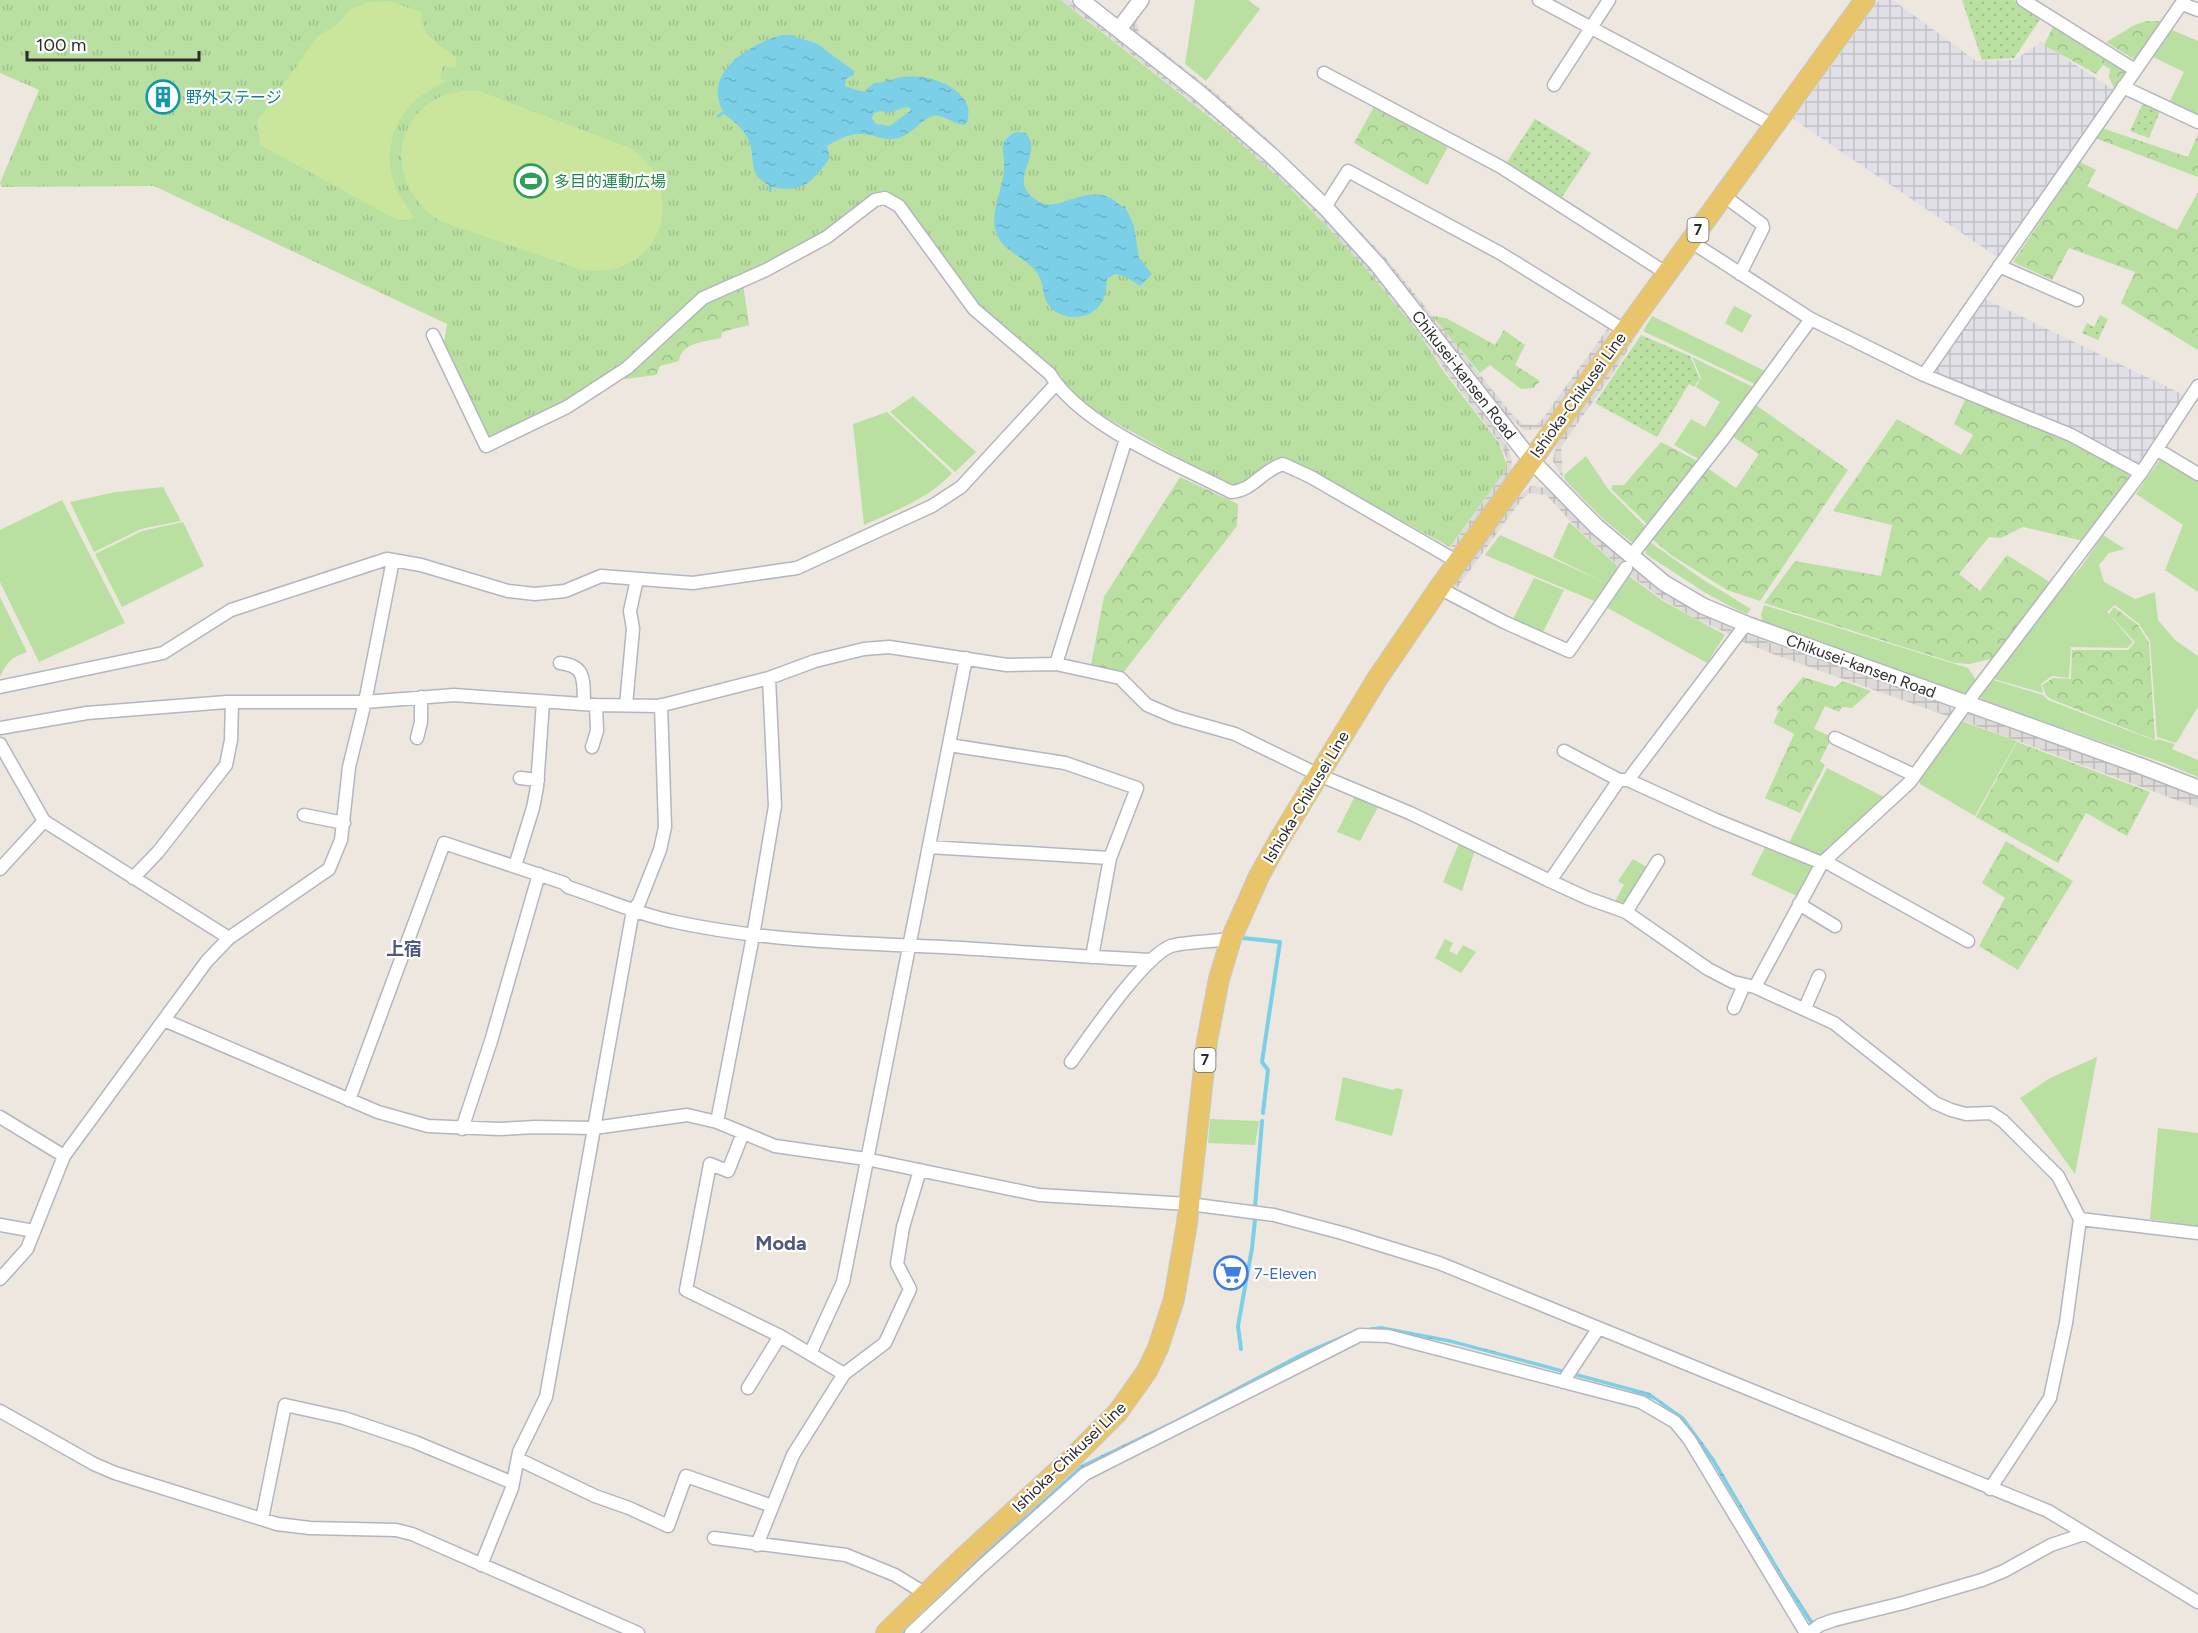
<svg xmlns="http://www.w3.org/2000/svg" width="2198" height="1633" font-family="Figtree,'Noto Sans JP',sans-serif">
  <defs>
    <pattern id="industrial-grid" width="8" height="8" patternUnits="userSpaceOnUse" patternTransform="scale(1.5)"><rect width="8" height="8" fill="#e1e0e6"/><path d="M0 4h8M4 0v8" fill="none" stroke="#c1c0c5"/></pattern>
    <pattern id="forest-crowns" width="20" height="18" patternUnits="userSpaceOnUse" patternTransform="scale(1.5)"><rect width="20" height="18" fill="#b9e0a0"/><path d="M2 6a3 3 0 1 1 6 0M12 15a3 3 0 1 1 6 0" fill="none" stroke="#9fc08a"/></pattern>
    <pattern id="park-tufts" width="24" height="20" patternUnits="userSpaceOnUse" patternTransform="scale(1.5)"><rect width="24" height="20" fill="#b9e0a0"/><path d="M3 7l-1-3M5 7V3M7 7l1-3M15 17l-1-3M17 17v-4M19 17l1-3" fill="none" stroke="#9fc08a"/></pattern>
    <pattern id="garden-dots" width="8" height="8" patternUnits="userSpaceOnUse" patternTransform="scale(1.5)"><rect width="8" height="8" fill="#b9e0a0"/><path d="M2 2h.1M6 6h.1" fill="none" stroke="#9fc08a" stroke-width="1.8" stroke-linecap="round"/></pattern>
    <pattern id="plaza-grid" width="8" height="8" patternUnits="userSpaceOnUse" patternTransform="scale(1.5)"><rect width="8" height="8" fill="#dddad7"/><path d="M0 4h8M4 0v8" fill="none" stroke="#bebbb9"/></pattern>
    <pattern id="water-ripples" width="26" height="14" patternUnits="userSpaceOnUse" patternTransform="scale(1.5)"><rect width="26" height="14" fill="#7bd0e7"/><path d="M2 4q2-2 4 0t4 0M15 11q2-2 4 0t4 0" fill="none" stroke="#6ab3c6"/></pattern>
  </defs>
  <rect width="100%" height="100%" fill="#ede7e0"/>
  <path fill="url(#industrial-grid)" d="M1879,0H1893L1976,61L2015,60L2041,42L2115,91L2000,259L1793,119Z
    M1983,298L2186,396L2143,461L2131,463L1934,374V369Z"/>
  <path fill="#b9e0a0" d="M1195,0H1248L1260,9L1206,81L1185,64Z
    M2170,29L2198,41V117L2169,103L2184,72L2153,57Z
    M1734,306L1752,315L1742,333L1725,323Z
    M1652,316L1767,372L1757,385L1643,331Z
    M1692,357L1755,388L1700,460L1674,445L1691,419L1705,427L1720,402L1696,387L1701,378Z
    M913,396L976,452L955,472L890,412Z
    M887,412L952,473C930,498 894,511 864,525L853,424Z
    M1586,456L1608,489L1647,528L1639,541L1631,542L1603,519L1565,480L1564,475Z
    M2161,458L2198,479V592L2165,570L2183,525L2136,494Z
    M163,487L181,521L141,529L94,552L70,502L116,492Z
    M62,500L125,623L39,662L0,582V530Z
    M183,522L204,566L122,607L95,554L142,531Z
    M1569,522L1622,570L1599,603L1485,555L1500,535L1606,583L1553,557Z
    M2103,535L2125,549L2109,553L2099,565L2104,582L2135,599L2155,592L2158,620L2175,640L2198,656V707L2176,743L2157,737L2150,641L2139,624L2115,605L2107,612L2133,642L2127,648L2071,647L2069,678L2052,676L2041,684L2043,693L1994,679L2049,603L2081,567Z
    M1650,542L1702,579L1751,609L1747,614L1737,610L1704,592L1646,554L1645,547Z
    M1629,576L1663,601L1725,635L1707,663L1606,607Z
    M1534,578L1564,590L1542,634L1513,619Z
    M0,597L27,652C9,659 8,661 0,677Z
    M1764,605L1968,668L1976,680L1973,688L1966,695L1763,623L1761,615Z
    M1990,679L2043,695L2048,700L2156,741L2157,739L2175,744L2172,749L2198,760V777L2164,763L1983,701L1980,696Z
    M1961,721L2017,741L1975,816L1920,784L1919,776Z
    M1827,768L1886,798L1821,857L1789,843Z
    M1355,796L1378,807L1360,841L1337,832Z
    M1459,843L1475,850L1462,891L1443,882Z
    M1765,847L1815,868L1799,897L1751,875Z
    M1633,859L1650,869L1625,909L1613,905L1624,885L1618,881Z
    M1445,939L1453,943L1449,951L1457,955L1463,945L1476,952L1461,973L1435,958Z
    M2097,1057L2075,1174L2020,1098L2050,1078Z
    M1343,1077L1392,1090L1397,1088L1403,1090L1392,1136L1335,1120Z
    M1210,1119L1259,1121L1255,1145L1208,1143Z
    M2158,1128L2198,1133V1226L2150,1219Z"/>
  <path fill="url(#forest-crowns)" d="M2146,21H2161L2137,61L2106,42C2121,34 2129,26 2146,21Z
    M2054,25L2127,70L2114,88L2109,77L2110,69L2103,65L2096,74L2044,45Z
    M1375,105L1449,145L1427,185L1354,143Z
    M2102,128L2188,157L2198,134V177L2095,138Z
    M2080,162L2096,170L2087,186L2177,230L2198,192V350L2121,303L2135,272L2069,248L2052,280L2013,262Z
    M743,284L749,325L722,332L721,338C705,342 681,342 679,361L660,366L656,375L625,379L624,373L705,299Z
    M1432,316L1446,318L1495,345L1504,330L1525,345L1515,365L1540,381L1533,388L1521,389L1490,365L1480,373Z
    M1966,398L2071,440L2128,472L2131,477L2083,541L2023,527L2001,538L1989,537L1959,574L1980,591L2007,555L2048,581L2051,585L1994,658L1970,664L1955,663L1764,603L1795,561L1881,576L1892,525L1833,511L1897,419L1961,455L1973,435L1954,424Z
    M1753,403L1848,470L1760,601L1727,590L1671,555L1651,538L1706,467L1736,488L1759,454L1730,435Z
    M1661,442L1701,463L1649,526L1611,489L1613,485H1624Z
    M1180,477L1238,504L1237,526L1123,673L1091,665L1104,597Z
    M2114,607L2138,625L2149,643L2155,740L2051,699L2046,695L2042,685L2053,678L2071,679L2072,650H2128L2135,642L2109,614Z
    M1803,677L1835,687L1843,681L1871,691L1852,708L1842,707L1839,712L1825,706L1814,729L1832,737L1820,761L1825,765L1800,813L1765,798L1794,734L1773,723L1779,711L1776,709Z
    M2017,742L2150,792L2127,836L2086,813L2058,863L1976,817Z
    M2006,841L2073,881L2018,970L1979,946L2005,898L1982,883Z"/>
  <path fill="url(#park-tufts)" d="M0,0H1061L1225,129L1290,188L1321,220L1370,273L1418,332L1444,372L1499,443L1506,463L1505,471L1450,547L1289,460C1260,454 1264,476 1245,485C1242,486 1235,486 1231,487L1089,408L1062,384V377L984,315L944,257L902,203L887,193L880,192L868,199L819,237L761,266L717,285L623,366L560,405L487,440L443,349L447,324L154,186L2,187L0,183L39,90L0,73Z"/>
  <path fill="url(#garden-dots)" d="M1962,0H2013L2041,18L2014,58L1982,60Z
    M2143,103L2161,109L2149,138L2130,131Z
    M1535,119L1591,153L1560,200L1505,165Z
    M2100,315L2108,319L2098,340L2082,333L2087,323L2094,327Z
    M1641,335L1690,356L1700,379L1694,387L1689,384L1657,437L1595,403Z"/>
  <path fill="#cae69d" d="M389,1L421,12C422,38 436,42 456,57V68L443,66L440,79L445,81C433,89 419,95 410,106C389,129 383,163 398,192C402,200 408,208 413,216L409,220H398L388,215L260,145L257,121L318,36L338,24L351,9L368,2Z
    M462,91H479L633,149C642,158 652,167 657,178C679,233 635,281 579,269L440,221C392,191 385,125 440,97C446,94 455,93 462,91Z"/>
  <path fill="url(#plaza-grid)" d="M1062,0H1070L1197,99L1234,130L1310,201L1371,266L1423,330L1509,449L1512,464L1511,473L1457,548L1451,547L1505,471L1507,459L1500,443L1452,380L1418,332L1367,270L1305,202L1215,120Z
    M1136,19L1139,33L1217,94L1274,145L1271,147L1130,30L1132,23Z
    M1334,204L1385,257L1511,413L1522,424L1535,425L1541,421L1608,328L1610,335L1549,421L1539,429L1524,430L1506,415L1472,370L1334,206Z
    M1649,314L1620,363L1561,447L1563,479L1553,461L1557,440Z
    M1531,486L1546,488L1551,491L1574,516L1628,565L1666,593L1732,628L1731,635L1696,619L1664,600L1624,571L1578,529L1546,495L1530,493L1522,499L1454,592L1450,587L1512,502Z
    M1745,634L1949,705L1952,711L1950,717L1773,654L1738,640Z
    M1970,713L2167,784L2198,797V808L1961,720Z"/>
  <path fill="url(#water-ripples)" fill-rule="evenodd" d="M782,35H794L795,37L816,43L854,71V75L846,79L845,86L864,92L874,83L885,82L886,78L889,81C911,69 959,80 968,107C969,111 968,117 968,121L964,125C953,124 944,114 933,116C919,120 910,138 893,139C882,140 872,134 861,134C851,133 836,140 827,146L830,158C812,182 803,194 772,187L771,193L769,192V185C746,174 757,157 748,139C743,128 733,121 724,114L718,118L716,116L723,111C701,72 752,43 782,35ZM906,107L910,108V111L890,126L876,124L872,118L874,113L881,111L889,113Z
    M1016,132L1026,133C1045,156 1005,179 1036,200C1060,218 1091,174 1122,207L1125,206L1134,226L1139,258L1152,274L1140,286L1126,277L1115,274L1107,279C1106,287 1106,295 1102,302C1092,320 1064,322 1050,307C1041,297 1045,283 1037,273C1027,258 1004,252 997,235C988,213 1004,189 1004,167C1005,150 996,142 1016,132Z
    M1381,1326L1449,1339L1625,1386L1650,1393L1684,1417L1714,1458L1784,1577L1821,1633H1817L1804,1615L1712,1462L1681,1420L1655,1400L1630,1391L1451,1343L1390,1331L1359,1332L1318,1349L1258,1379L1233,1395L1085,1466L1025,1520L1023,1518L1081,1465L1177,1419L1303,1352L1355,1330Z"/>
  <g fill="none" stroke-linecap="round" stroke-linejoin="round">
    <path stroke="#7bd0e7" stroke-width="4" d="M1243,938L1280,942L1262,1062L1268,1070L1263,1113
      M1255,1207L1262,1121
      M1241,1349L1238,1326L1252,1248L1255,1220
      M902,1633L969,1568L1026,1517"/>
    <g stroke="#b3b6bf" stroke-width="15">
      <path id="minor" d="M1539,0L1775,126
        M2023,0L2135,70
        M2182,4L2198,10
        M1324,73L1501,167L1666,273
        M1554,85L1609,0
        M2123,87L2198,122
        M1724,196L1762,224L1763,228L1740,274
        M1325,207L1348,171L1500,253L1624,330
        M1690,241L1811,319L1924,375L2071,435L2141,473
        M1999,266L2077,300
        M433,335L486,446L567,407L627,368L703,298L766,270L827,237L875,200L885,198L899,206L974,309L1050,374C1081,426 1177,464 1231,492C1253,491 1262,470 1283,464L1311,477L1458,562
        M1924,375L2184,0
        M2158,450L2198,474
        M1631,556L1723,439L1811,319
        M1439,588L1504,622L1569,651L1626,568
        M560,663C587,666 583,681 584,704
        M1056,664L1126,439
        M0,687L163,653L231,610L387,559L421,565L508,591L535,594L565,591L601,576L693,583L797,568L932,506L961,487L1056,384
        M626,705L633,629L630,611L637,579
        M0,728L87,713L227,702H365L454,695L596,705L659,706L769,678L815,661L864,649L889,647L1007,665L1056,664L1120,678L1147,705L1175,717L1235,734L1319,775L1410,813L1550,881L1587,898L1626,912L1708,969L1733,982L1755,987L1834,1023L1935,1103L1951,1110L1966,1114L1991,1113L2003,1121L2058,1176L2080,1219L2066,1323L2050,1398L1990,1489
        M417,738L421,722V697
        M1835,738L1914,775
        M0,744L44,821L229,938
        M949,745L1065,763L1137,788L1110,858L1092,957
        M592,747L597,731L596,705
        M1564,751L1619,780
        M520,778L538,780
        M1628,780L1746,624
        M304,815L344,823
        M929,847L1110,858
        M1826,862L1968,941
        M515,866L533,808L537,787L543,702
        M0,869L44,821
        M133,878L158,852L226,765L231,740L232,702
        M1550,881L1619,780H1628L1716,820L1822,863
        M1799,904L1835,926
        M1626,912L1658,861
        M1755,987L1822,863L1910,782L1966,704L2141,473L2198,386
        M1734,1008L1744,985
        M1805,1008L1819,976
        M164,1020L378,1112L428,1126L499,1129L536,1127L594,1128L687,1115L717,1122L775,1146L866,1159L1039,1195L1189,1204L1274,1215L1342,1233L1439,1263L2048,1511L2198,1602
        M1071,1062C1089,1037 1144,956 1171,946C1182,942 1217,941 1231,939
        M349,1100L444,843L564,883L568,887C604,899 640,915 676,922C764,941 854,943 943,947C1013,951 1082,957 1152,960
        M0,1117L64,1156
        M717,1122L753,936L775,806L769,678
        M462,1129L491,1041L539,874
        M743,1133L728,1171L710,1164L686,1290L780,1336L844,1374
        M2080,1219L2198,1233
        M0,1225L34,1231
        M0,1279L27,1249L64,1156L207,961L229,938L329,869L341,840L349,767L365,702L393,560
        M810,1354L843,1282L966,658
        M1563,1382L1598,1329
        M748,1388L780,1336
        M0,1411L94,1464L115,1473L277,1524L310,1528L396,1530L412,1534L638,1633
        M518,1459L595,1496L629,1508L668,1526L686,1476L772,1506
        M262,1519L285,1405L344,1418L415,1442L513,1483
        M714,1538L846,1555L895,1575L926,1594
        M757,1545L793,1455L844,1374L885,1343L910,1289L897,1264L903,1227L920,1170
        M481,1565L512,1488L519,1452L546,1397L633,910L639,903L660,850L665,827L661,705
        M911,1633L981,1567L1085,1474L1360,1335L1388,1336L1641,1402L1675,1422L1689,1439L1806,1633
        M1809,1633L1820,1625L1834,1620L1903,1603L1982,1580L2004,1571L2051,1545L2084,1534"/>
    </g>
    <g stroke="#b3b6bf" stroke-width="18">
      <path id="tertiary" d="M1081,0L1198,92L1271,155L1325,207L1377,264L1531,460L1597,527L1664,583L1703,606L1746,624L2141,766L2198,788
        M1119,29L1141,0"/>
    </g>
    <g stroke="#c8c8c8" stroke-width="22">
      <path id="primary" d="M886,1633L965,1556L1073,1457L1118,1412L1147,1371L1158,1348L1174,1299L1187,1223L1207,1041L1219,979L1231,939L1259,876L1279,840L1377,679L1439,588L1865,0"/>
    </g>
    <use href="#minor" stroke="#fff" stroke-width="12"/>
    <use href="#tertiary" stroke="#fff" stroke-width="15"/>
    <use href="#primary" stroke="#e8c56a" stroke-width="20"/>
  </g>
  <defs>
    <g id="building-ring" transform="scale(1.725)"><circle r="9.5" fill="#fff" stroke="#0f9aa8" stroke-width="1.5"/><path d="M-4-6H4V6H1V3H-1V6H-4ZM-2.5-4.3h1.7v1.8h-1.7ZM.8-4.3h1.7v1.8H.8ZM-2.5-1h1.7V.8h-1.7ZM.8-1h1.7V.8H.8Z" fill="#0f9aa8"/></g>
    <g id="stadium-ring" transform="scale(1.725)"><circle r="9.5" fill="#fff" stroke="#2e9e5b" stroke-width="1.5"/><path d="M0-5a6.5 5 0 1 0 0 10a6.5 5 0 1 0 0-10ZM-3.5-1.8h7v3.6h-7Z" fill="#2e9e5b"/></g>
    <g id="supermarket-ring" transform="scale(1.725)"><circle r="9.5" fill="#fff" stroke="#3f7fe0" stroke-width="1.5"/><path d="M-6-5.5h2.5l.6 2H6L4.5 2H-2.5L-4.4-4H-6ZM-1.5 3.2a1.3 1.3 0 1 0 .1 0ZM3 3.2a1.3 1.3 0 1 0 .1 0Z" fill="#3f7fe0"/></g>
  </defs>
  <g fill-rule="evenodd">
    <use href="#building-ring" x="163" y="97"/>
    <use href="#stadium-ring" x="531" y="181"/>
    <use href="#supermarket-ring" x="1231" y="1273"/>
  </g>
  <g text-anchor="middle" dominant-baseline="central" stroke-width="4.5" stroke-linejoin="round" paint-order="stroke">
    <g fill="#fff" stroke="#6b6b6b" stroke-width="1.5">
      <rect x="1687.5" y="218" width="21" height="24" rx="4.5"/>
      <rect x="1194.5" y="1048" width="21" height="24" rx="4.5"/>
    </g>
    <g font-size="15" font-weight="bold" fill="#2c2c2c">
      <text x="1698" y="230">7</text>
      <text x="1205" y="1060">7</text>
    </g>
    <g font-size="16" fill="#0d838f" stroke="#fff" text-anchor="start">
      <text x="186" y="97">野外ステージ</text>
    </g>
    <g font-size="16" fill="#27864d" stroke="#fff" text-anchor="start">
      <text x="554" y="181">多目的運動広場</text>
    </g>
    <g font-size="16" fill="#2c2c2c" stroke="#fff">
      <text transform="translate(1464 375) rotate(52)">Chikusei-kansen Road</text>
      <text transform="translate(1578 395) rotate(-54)">Ishioka-Chikusei Line</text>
      <text transform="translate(1861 666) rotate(20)">Chikusei-kansen Road</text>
      <text transform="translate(1306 797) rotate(-59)">Ishioka-Chikusei Line</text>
      <text transform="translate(1069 1457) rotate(-44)">Ishioka-Chikusei Line</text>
    </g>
    <g font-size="16" fill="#366cbe" stroke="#fff" text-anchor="start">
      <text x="1254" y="1273">7-Eleven</text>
    </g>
    <g font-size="18" font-weight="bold" fill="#4f597b" stroke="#fff">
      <text x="404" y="949">上宿</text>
    </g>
    <g font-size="20" font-weight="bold" fill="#4f597b" stroke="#fff">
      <text x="781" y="1243">Moda</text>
    </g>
  </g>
  <path d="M27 51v9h172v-9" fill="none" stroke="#2c2c2c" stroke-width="3"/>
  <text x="36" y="51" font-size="18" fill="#2c2c2c" stroke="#ffffff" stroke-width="4.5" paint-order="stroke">100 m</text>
</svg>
